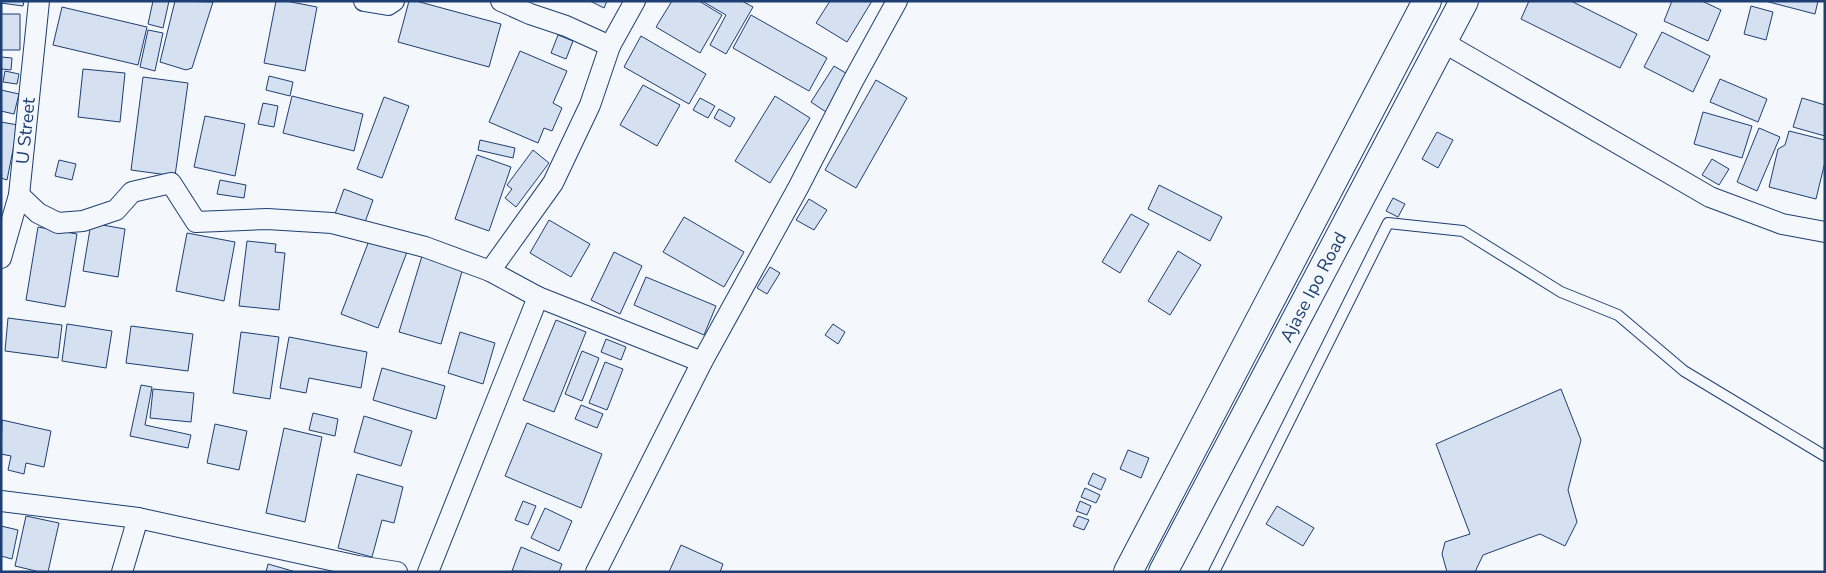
<svg xmlns="http://www.w3.org/2000/svg" width="1826" height="573" font-family="'Nunito Sans',sans-serif">
  <rect width="100%" height="100%" fill="#f4f7fb"/>
  <path fill="#d5e0f0" stroke="#1d3f73" d="M1,1H24L23,6L1,3Z
    M153,1H169L163,28L148,24Z
    M175,1L213,2L192,68L186,70L160,62Z
    M276,1H286L317,7L305,71L264,63Z
    M409,1H416L501,24L489,67L398,42Z
    M590,1H607L604,8Z
    M672,1H699L722,15L700,53L656,27Z
    M702,1H742L753,7L726,54L710,45L726,15Z
    M830,1H872L847,42L816,23Z
    M1529,1H1571L1637,34L1620,68L1521,19Z
    M1672,1H1702L1721,10L1708,41L1664,21Z
    M1765,1H1818L1815,14Z
    M1751,6L1773,12L1766,40L1744,34Z
    M62,7L147,27L138,65L53,45Z
    M1,14H20V50H1Z
    M751,15L827,58L809,91L733,48Z
    M148,30L163,33L155,71L140,67Z
    M1662,32L1710,56L1693,92L1644,67Z
    M558,35L573,41L566,59L551,53Z
    M641,36L706,74L689,104L624,67Z
    M520,51L567,71L553,103L562,108L552,131L544,128L538,143L489,122Z
    M1,57L12,58L11,70L2,69L1,74Z
    M834,66L849,75L826,112L811,102Z
    M83,69L125,73L120,122L78,117Z
    M5,71L19,74L17,84L3,82Z
    M269,76L293,82L290,96L266,90Z
    M143,77L188,83L175,176L131,170Z
    M1720,79L1767,99L1758,122L1710,102Z
    M876,80L907,98L856,188L825,170Z
    M643,85L680,105L657,146L620,125Z
    M1,90L19,94L14,114L1,111Z
    M292,96L363,114L354,151L283,133Z
    M775,96L810,118L770,183L735,161Z
    M384,97L409,106L382,178L357,169Z
    M700,98L715,106L708,118L693,110Z
    M1802,98L1825,105V136L1793,127Z
    M263,103L278,106L274,127L258,124Z
    M719,109L735,118L730,127L714,118Z
    M1703,112L1752,126L1742,158L1694,144Z
    M205,116L245,124L235,176L194,167Z
    M1,122L18,125L7,180L1,178Z
    M1759,128L1780,137L1757,191L1737,182Z
    M1789,131L1825,140V162L1816,199L1769,187L1778,149L1785,145Z
    M1437,132L1453,140L1438,168L1422,159Z
    M480,140L515,148L513,158L478,150Z
    M533,150L549,163L516,207L505,198L512,189L507,185Z
    M477,155L511,167L489,231L455,219Z
    M1712,159L1729,169L1719,185L1702,175Z
    M59,160L76,164L72,180L55,176Z
    M220,180L246,185L244,198L217,194Z
    M1159,185L1222,217L1210,241L1148,209Z
    M344,189L373,200L364,225L335,214Z
    M1393,198L1405,204L1398,217L1386,211Z
    M809,199L827,210L814,230L796,220Z
    M1131,214L1149,224L1120,273L1102,262Z
    M684,217L744,252L724,287L663,252Z
    M549,220L590,244L571,277L530,253Z
    M91,223L125,229L118,277L83,271Z
    M38,227L77,234L65,307L26,300Z
    M187,233L235,242L224,301L176,291Z
    M370,238L407,252L378,328L341,314Z
    M247,241L276,244L275,252L285,253L279,310L239,306Z
    M1178,251L1201,265L1170,315L1148,301Z
    M614,252L642,266L620,314L591,300Z
    M422,256L463,268L441,344L399,332Z
    M770,267L780,273L767,294L757,288Z
    M646,277L716,306L704,335L634,305Z
    M8,318L62,325L58,358L5,351Z
    M556,320L586,332L554,412L523,400Z
    M67,324L112,331L106,368L62,361Z
    M833,324L845,332L838,344L825,335Z
    M131,326L193,334L188,371L126,363Z
    M241,332L279,337L270,399L233,393Z
    M460,332L495,343L483,384L448,373Z
    M289,337L367,352L361,388L309,378L306,393L280,388Z
    M606,339L626,347L621,360L601,352Z
    M582,351L599,358L582,401L565,394Z
    M605,362L623,369L607,410L589,403Z
    M382,368L445,386L436,419L373,400Z
    M141,385L152,387L145,425L191,435L188,448L130,436Z
    M153,389L194,393L191,422L150,418Z
    M1561,389L1581,440L1568,490L1577,522L1565,546L1540,534L1483,555L1475,572H1447L1442,554L1445,542L1470,534L1436,444Z
    M581,405L603,414L597,428L575,419Z
    M313,413L338,419L335,436L309,430Z
    M364,416L412,431L401,466L354,452Z
    M2,420L51,431L44,467L26,463L24,474L8,470L11,456L1,454Z
    M527,423L602,454L581,508L505,476Z
    M215,424L247,431L239,470L207,463Z
    M284,428L322,437L305,522L266,513Z
    M1128,450L1149,458L1141,478L1120,469Z
    M1093,473L1106,479L1101,490L1088,484Z
    M357,474L403,487L394,523L382,520L372,557L338,548Z
    M1085,488L1100,495L1096,503L1081,497Z
    M523,501L536,506L528,525L515,520Z
    M1080,501L1091,506L1087,515L1076,511Z
    M1277,506L1314,528L1303,546L1266,524Z
    M545,508L572,521L559,551L531,538Z
    M26,516L59,523L48,572H40L15,566Z
    M1078,516L1089,520L1084,530L1073,526Z
    M1,526L18,530L12,559L1,556Z
    M681,545L723,564L720,572H669Z
    M521,547L562,564L559,572L512,571Z
    M268,564L296,572H266Z"/>
  <g fill="none" stroke-linecap="round" stroke-linejoin="round">
    <g stroke="#1d3f73" stroke-width="12">
      <path id="lane" d="M1214,572L1388,223L1463,231L1561,292L1618,315L1684,371L1825,456"/>
    </g>
    <g stroke="#1d3f73" stroke-width="22">
      <g id="street">
        <path d="M364,1L388,5L394,1"/>
        <path d="M501,1L530,14L566,26L610,46"/>
        <path d="M1443,42L1710,197L1782,224L1825,232"/>
        <path d="M19,195L38,213L58,223L83,221L116,210L132,192L171,183L196,222L267,219L332,223L425,247L490,271L538,297L702,362L798,188L853,81L897,1"/>
        <path id="s1" d="M1,258L19,195L39,1"/>
        <path d="M490,271L553,183L590,105L610,46L635,1"/>
        <path d="M1,501L138,518L358,566L397,572"/>
        <path d="M122,572L138,518"/>
        <path d="M428,572L538,297"/>
        <path d="M596,572L702,362"/>
      </g>
    </g>
    <g stroke="#1d3f73" stroke-width="30">
      <g id="highway">
        <path d="M1128,572L1427,1"/>
        <path id="s2" d="M1163,572L1464,1"/>
      </g>
    </g>
    <use href="#lane" stroke="#f4f7fb" stroke-width="10"/>
    <use href="#street" stroke="#f4f7fb" stroke-width="20"/>
    <use href="#highway" stroke="#f4f7fb" stroke-width="28"/>
  </g>
  <g text-anchor="middle" dominant-baseline="central" stroke-width="4" stroke-linejoin="round" paint-order="stroke">
    <g font-size="18" fill="#1d3f73" stroke="#f4f7fb">
      <text stroke="none"><textPath href="#s1" startOffset="130">U Street</textPath></text>
      <text stroke="none"><textPath href="#s2" startOffset="322">Ajase Ipo Road</textPath></text>
    </g>
  </g>
  <rect width="1826" height="573" fill="none" stroke="#1d3f73" stroke-width="5"/>
</svg>
